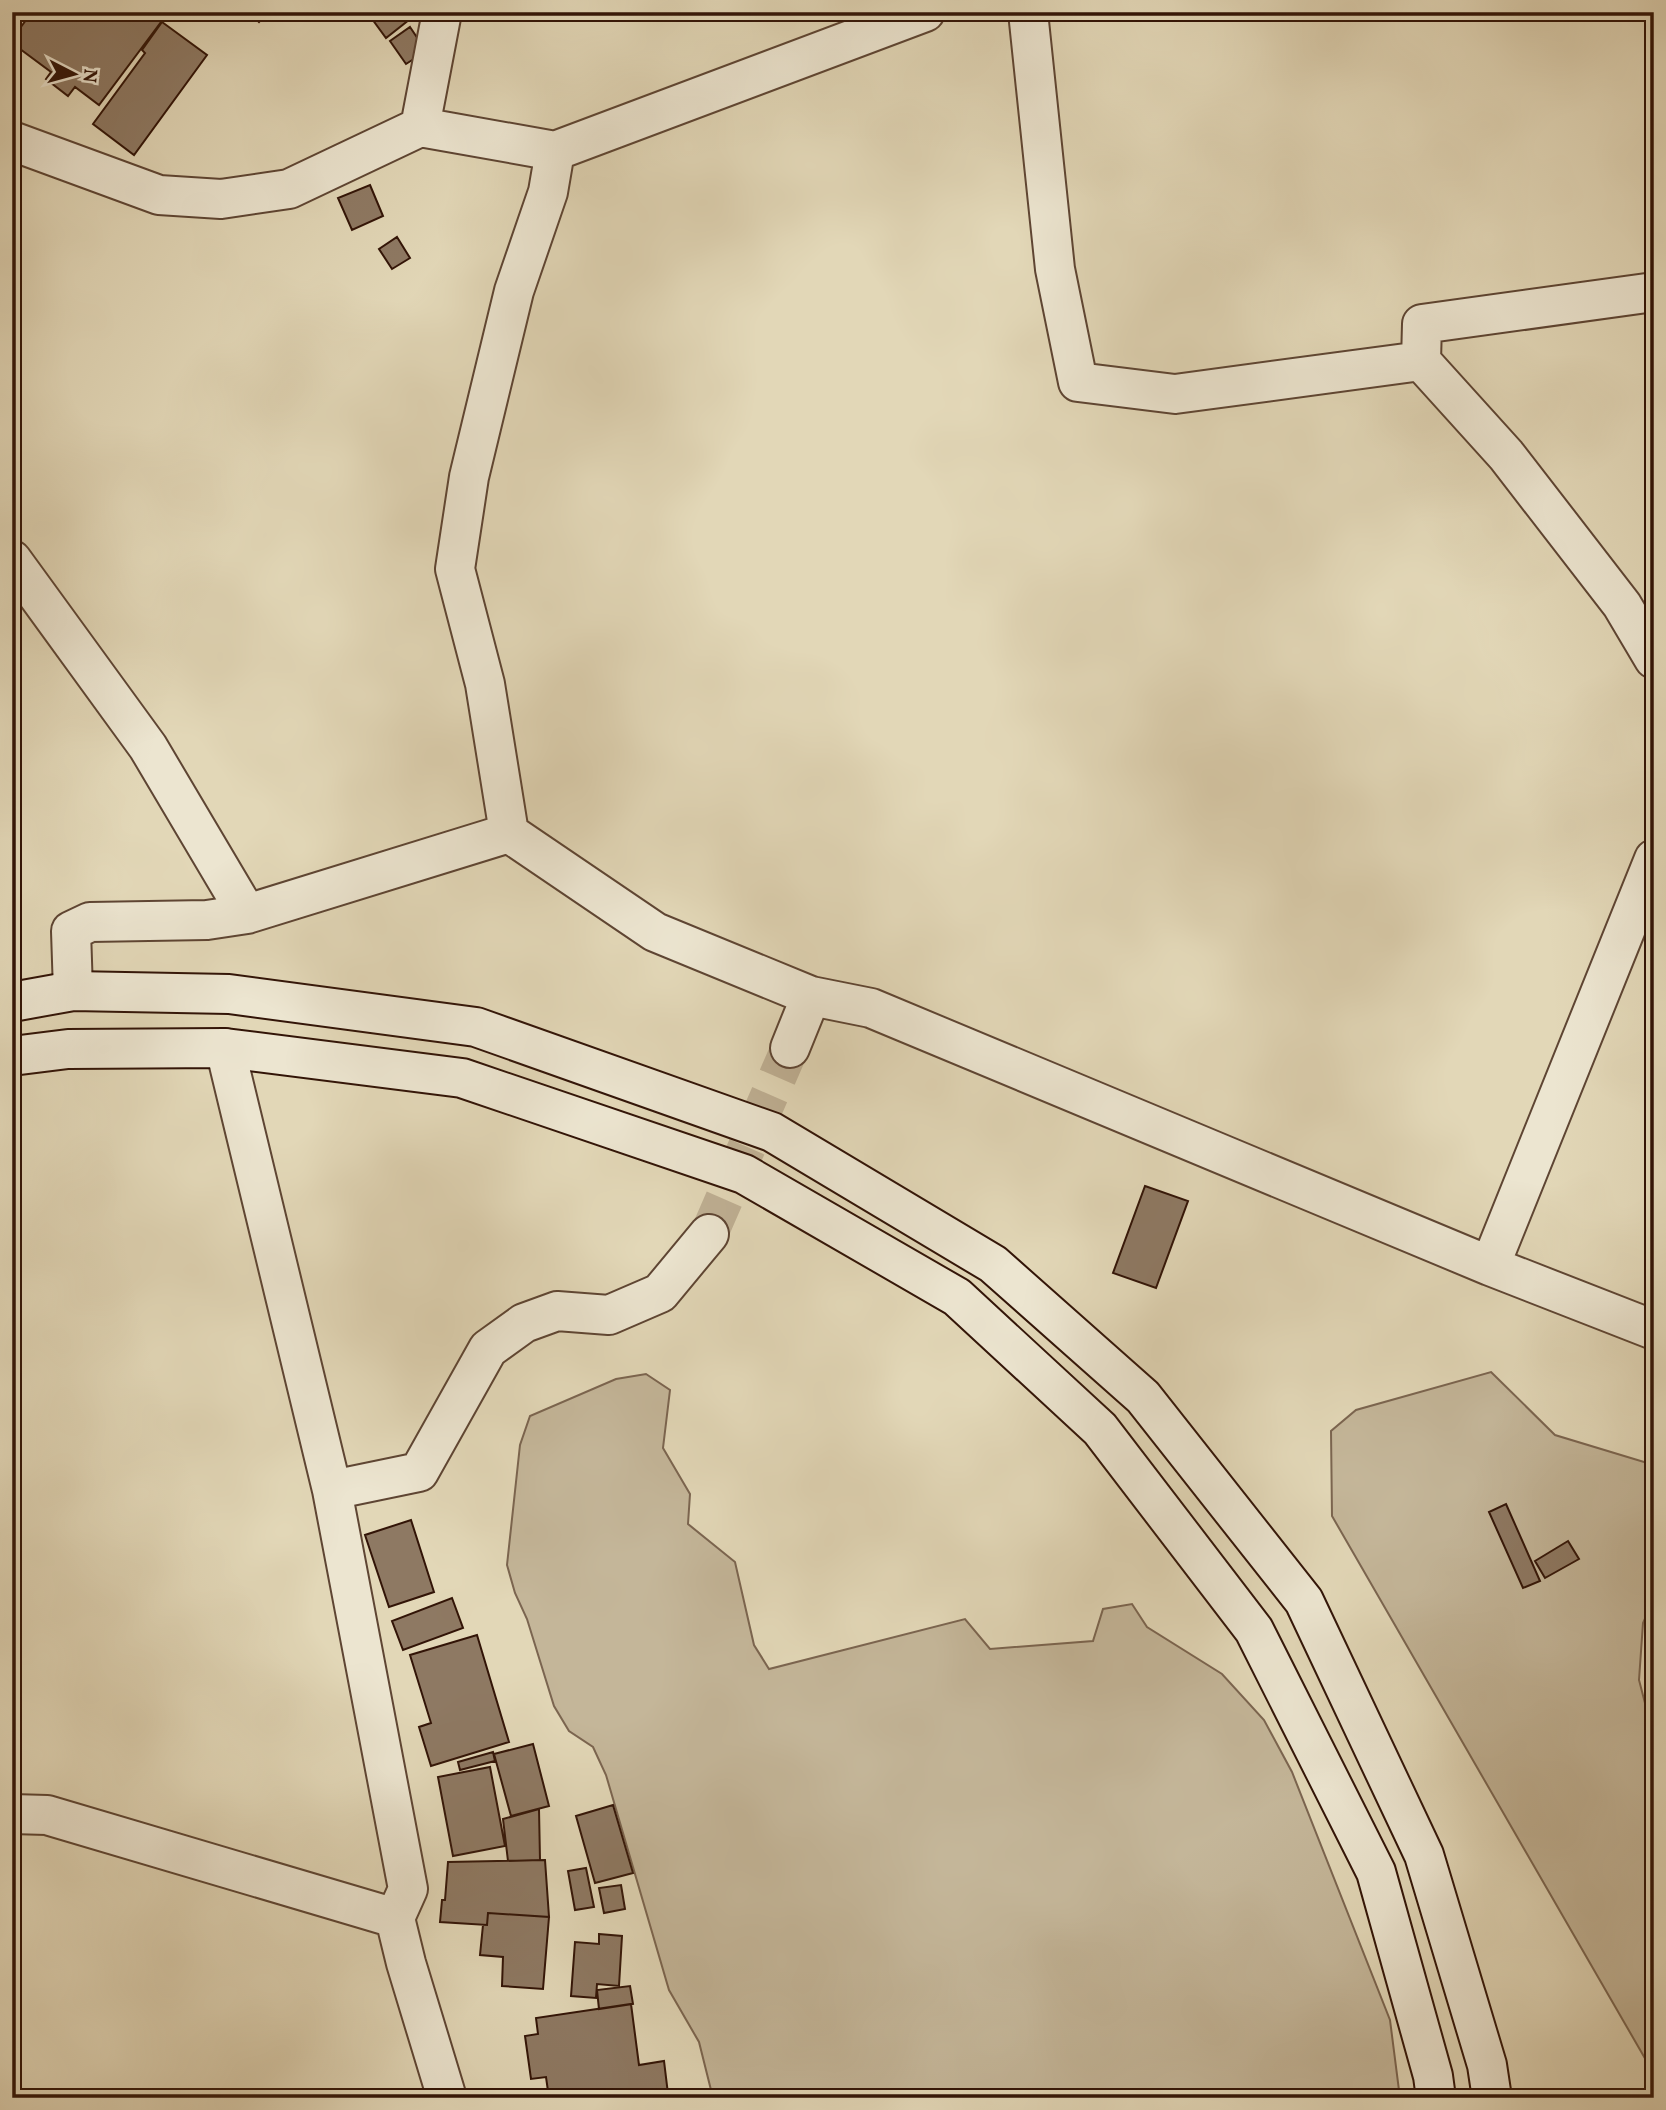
<svg xmlns="http://www.w3.org/2000/svg" width="1666" height="2110" font-family="Vollkorn,serif">
  <rect width="100%" height="100%" fill="#e2d7b7"/>
  <filter id="stains"><feTurbulence type="fractalNoise" baseFrequency=".00286" numOctaves="4"/><feColorMatrix values="0 0 0 0 .2 0 0 0 0 .09 0 0 0 0 .02 0 0 0 .5 -.17"/></filter>
  <radialGradient id="worn" r=".72"><stop offset=".6" stop-color="#630" stop-opacity="0"/><stop offset="1" stop-color="#630" stop-opacity=".3"/></radialGradient>
  <path fill="#c4b699" stroke="#7b6550" stroke-width="2" d="M1491,1372L1555,1435L1654,1465V1599L1643,1623L1639,1680L1646,1707L1654,1714V2074L1332,1516L1331,1431L1356,1410Z
    M646,1374L670,1390L663,1448L690,1494L688,1524L735,1562L754,1645L769,1669L965,1619L990,1649L1093,1641L1103,1609L1132,1604L1147,1627L1222,1674L1264,1720L1292,1772L1390,2020L1400,2098H713L699,2042L669,1990L606,1775L593,1747L569,1731L554,1706L527,1619L515,1593L507,1565L520,1445L530,1416L616,1379Z"/>
  <path fill="#8e7963" stroke="#321407" stroke-width="2" d="M32,12H156L164,18L99,105L75,87L68,96L46,79L51,72L12,43V39Z
    M249,12H268L259,22Z
    M367,12H419L386,38Z
    M162,22L207,55L134,155L93,124L145,53L142,50Z
    M410,27L422,45L420,55L406,64L390,41Z
    M370,185L383,216L352,230L338,198Z
    M397,237L410,258L392,269L379,249Z
    M1145,1186L1188,1201L1156,1288L1113,1273Z
    M1506,1504L1540,1581L1523,1588L1489,1512Z
    M411,1520L434,1592L389,1607L365,1535Z
    M1568,1541L1579,1559L1545,1578L1535,1561Z
    M452,1598L463,1628L403,1650L392,1621Z
    M477,1635L509,1742L431,1766L419,1727L431,1723L410,1655Z
    M533,1744L549,1806L511,1816L494,1754Z
    M493,1752L495,1761L460,1770L458,1762Z
    M490,1767L505,1846L453,1856L438,1777Z
    M613,1805L633,1873L595,1883L576,1816Z
    M539,1809L540,1860L508,1861L503,1819Z
    M545,1860L549,1917L488,1913L487,1925L440,1922L442,1900H445L448,1862Z
    M586,1868L594,1907L575,1910L568,1871Z
    M621,1885L625,1909L604,1913L599,1888Z
    M488,1913L549,1917L543,1989L502,1986L503,1957L480,1955L483,1925H487Z
    M599,1934L622,1936L619,1986L597,1984L596,1998L571,1996L575,1942L599,1944Z
    M630,1986L633,2004L599,2009L597,1990Z
    M631,2004L639,2065L664,2061L668,2094L643,2098H549L546,2077L531,2079L525,2036L538,2034L536,2018Z
    M679,2093L680,2098H651Z"/>
  <g fill="none" stroke-linecap="round" stroke-linejoin="round">
    <path stroke="#bfb094" stroke-width="38" stroke-dasharray="38 19" stroke-linecap="butt" d="M709,1234L790,1048"/>
    <g stroke="#5e4533" stroke-width="42">
      <path id="street" d="M1028,12L1055,269L1078,382L1175,394L1421,361
        M420,127L442,12
        M12,141L159,195L221,199L289,189L420,127L555,151L925,12
        M555,151L548,192L514,291L469,477L455,569L485,684L509,833L655,932L811,996L871,1008L1490,1266L1654,1330
        M1654,292L1422,324L1421,361L1506,455L1622,605L1654,659
        M12,560L148,747L247,914
        M73,991L71,931L90,922L207,920L247,914L509,833
        M225,1048L332,1490L408,1889L395,1918L406,1963L447,2098
        M790,1048L811,996
        M1490,1266L1654,859
        M332,1490L419,1472L488,1349L524,1323L557,1311L609,1315L660,1293L709,1234
        M12,1814L47,1815L395,1918"/>
    </g>
    <g stroke="#321407" stroke-width="42">
      <path id="secondary" d="M12,1002L73,991L229,994L476,1027L772,1132L993,1264L1143,1397L1304,1601L1424,1855L1487,2065L1492,2098
        M12,1056L68,1049L225,1048L462,1078L744,1174L957,1297L1100,1429L1254,1630L1376,1872L1433,2076L1436,2098"/>
    </g>
    <use href="#street" stroke="#ece5d0" stroke-width="38"/>
    <use href="#secondary" stroke="#ece5d0" stroke-width="38"/>
  </g>
  <rect width="1666" height="2110" fill="none" stroke="#e2d7b7" stroke-width="42"/>
  <rect x="14" y="14" width="1638" height="2082" fill="none" stroke="#321407" stroke-width="3.5"/>
  <rect x="21" y="21" width="1624" height="2068" fill="none" stroke="#321407" stroke-width="2"/>
  <g transform="translate(74 74) rotate(96)" stroke="#ece5d0" stroke-width="5" paint-order="stroke">
  <path d="M0-5L12 26L0 18L-12 26Z" fill="#321407"/>
  <text y="-10" font-size="19" font-weight="bold" text-anchor="middle" fill="#321407">N</text>
  </g>
  <rect width="100%" height="100%" filter="url(#stains)"/>
  <rect width="100%" height="100%" fill="url(#worn)"/>
</svg>
